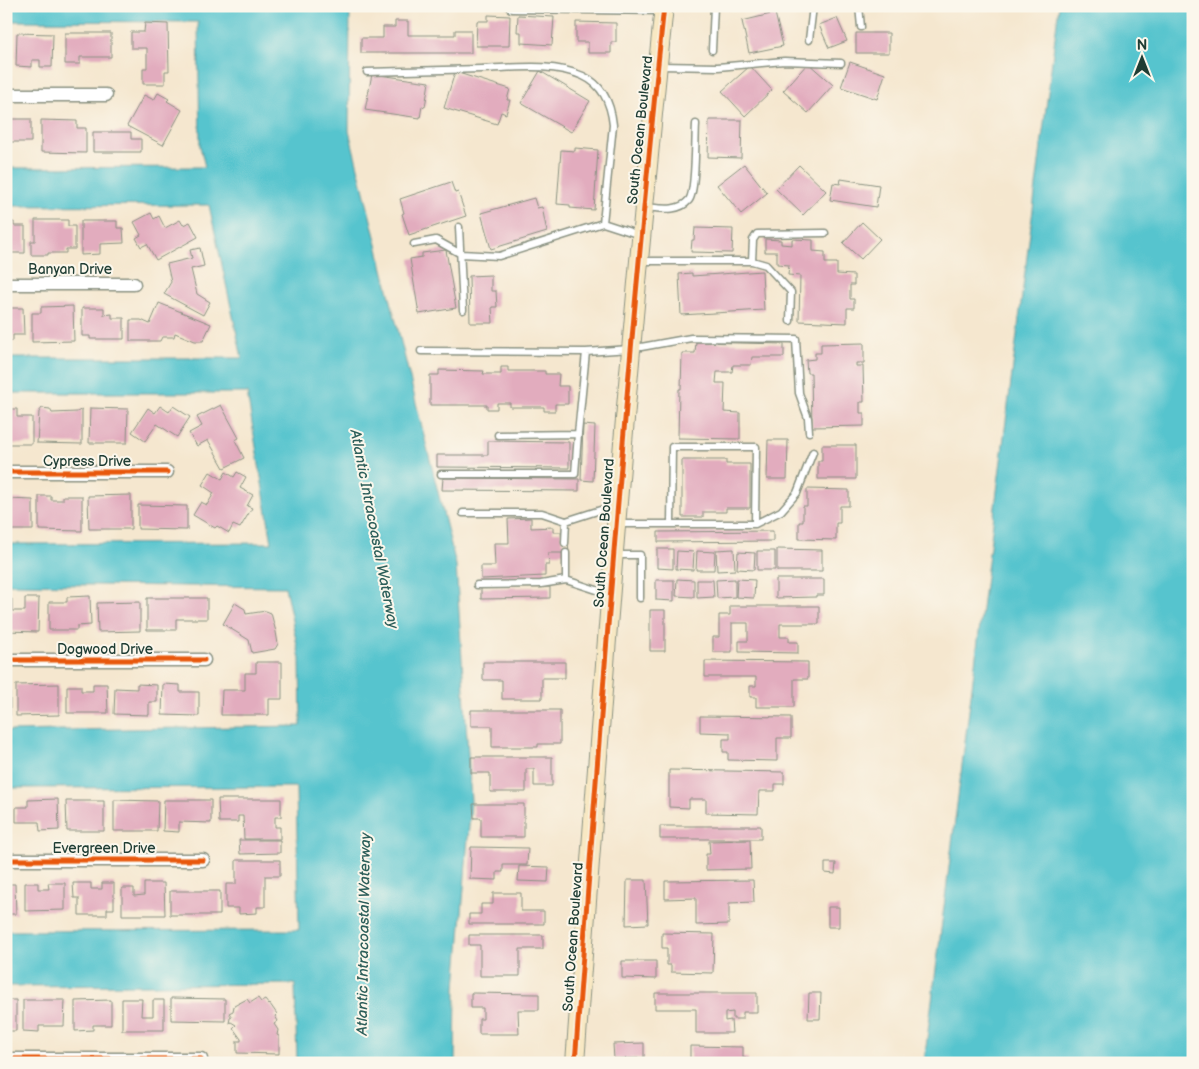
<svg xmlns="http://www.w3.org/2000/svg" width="1199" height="1069" font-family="'Balsamiq Sans',sans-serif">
  <rect width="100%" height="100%" fill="#fbf7ec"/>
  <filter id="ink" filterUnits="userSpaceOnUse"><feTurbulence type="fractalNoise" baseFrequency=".02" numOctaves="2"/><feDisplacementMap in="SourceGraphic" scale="10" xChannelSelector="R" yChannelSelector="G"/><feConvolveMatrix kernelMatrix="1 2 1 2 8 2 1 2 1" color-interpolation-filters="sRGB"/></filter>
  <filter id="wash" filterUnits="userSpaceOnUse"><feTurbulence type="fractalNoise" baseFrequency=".0096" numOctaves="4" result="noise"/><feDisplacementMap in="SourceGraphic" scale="20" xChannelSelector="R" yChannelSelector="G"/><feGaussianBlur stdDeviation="1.12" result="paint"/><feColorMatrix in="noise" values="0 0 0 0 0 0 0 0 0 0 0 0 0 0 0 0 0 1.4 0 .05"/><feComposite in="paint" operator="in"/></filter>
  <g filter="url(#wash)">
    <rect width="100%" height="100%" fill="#f5e7cf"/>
    <path fill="#57c4ce" stroke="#3b8081" d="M6,6H350L349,131L456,565L471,801L456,987L455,1063H297L295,984L6,986V931L299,930L296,787L6,788V731L301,726L300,659L285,587L6,584V544L272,543L247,393H6V358H242L209,205L6,206V168L205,167L200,146L198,22L6,21Z
      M1059,6H1193V1063H924Z"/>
    <g id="blocks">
      <path fill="#e2acbe" d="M775,13L783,46L749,53L742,21Z
        M488,15L510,16L509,46H476L477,21H488Z
        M518,15L554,17L552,45L521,43V32H517Z
        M837,18L847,41L829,48L819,25Z
        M395,21H408V35H455V30H471V53H361V38H383V27H395Z
        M576,22L616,23V42H611V53H588V42H576Z
        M145,23L168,24L169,71H165V84H143V68H147V48H131V32H144Z
        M17,33L53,34L52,67H40V60H32V67L16,66Z
        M65,33H111V57H80V64H65Z
        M856,33H889V53H856Z
        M6,36H9V66H6Z
        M850,62L885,74L877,99L841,87Z
        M808,63L833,85L808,113L783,91Z
        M750,66L772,90L745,116L722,91Z
        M540,71L590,101L571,132L521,103Z
        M455,72L510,89L507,100H510L506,114L501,112L497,124L444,108Z
        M372,74L429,82L425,107L422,106L420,118L365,110Z
        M158,93L169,99L167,101L182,110L163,145L127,126L144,95L154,100Z
        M6,119H31V142H6Z
        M41,120L77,121V128H86V153L41,152Z
        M709,120H742L741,158L708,157Z
        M93,132H131V139H141V152H93Z
        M575,148L598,150L594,210L570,208V205L557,204L561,150L575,151Z
        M744,164L767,193L741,214L717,185Z
        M799,165L826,191L803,215L776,189Z
        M841,179L879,185L876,207L830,200L833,183L840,184Z
        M451,182L455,193L458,192L466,216L409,235L402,214L404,213L400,199Z
        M534,198L537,208L542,207L547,232L491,249L481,213Z
        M151,213L154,219L159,216L165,228L180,220L183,225L190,222L198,237L156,260L147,244L141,247L136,238L141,235L134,222Z
        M35,220H68V226H75V249H66V253H48V255H31V241H35Z
        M81,221H117V228H123L124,243L100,244V254L81,255Z
        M6,222H14V226H25V253H6Z
        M862,222L880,239L861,259L843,243Z
        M695,228L733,229L732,253L691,252L692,240H694Z
        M765,239L781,240V244L792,245V239L813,240V251L825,252V263H837V274L854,275V285H850V299H854V308H847V323L799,321L800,276L788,275L789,265L777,264V252H765Z
        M200,248L204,266L191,269L197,294L210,302L203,315L164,294L171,282L167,264L192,258L190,250Z
        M446,250L456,308L419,314L410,259L422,257V253Z
        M762,271L764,310L681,315L679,274L692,273V276Z
        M491,275V291H496L497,307H492L493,323H470L469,276Z
        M159,303L211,324L203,341H195L175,333L174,337H162L160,341H130V320H141L150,324Z
        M73,306L74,341L32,342V313H41V307Z
        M6,308H23L24,335H13V341H6Z
        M82,308H104V315L112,314V318H124V339H90V336H82Z
        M696,342L784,344V357H752L751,365H733L732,372H717L716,383H725L724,412L740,413V439L678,438L679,389H681L682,353H695Z
        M864,343V363H856V366H863L864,402H860V413H864V426L812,427L811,373H807L806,360L815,359V353H821V344Z
        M501,367H508V371H545V374H559L558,386H568V404H555V411H544V407H510V403H497V409H487V405H430V375H439V370L484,371L483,374H501Z
        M221,405L239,438L235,440L244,458L224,468L208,440L197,446L189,433L202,426L197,417Z
        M160,406L169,412L173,406L190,417L177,437L157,424L145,441L132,432L148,408L155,413Z
        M42,408L50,409L52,413L77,412L82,409V444L37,443L39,412Z
        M90,408L128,409L127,443H89Z
        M6,409H17V417H32V444H6Z
        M583,425L595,426L593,481L581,480Z
        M768,440H788L787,479H767Z
        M488,441L569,442V468L437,467V455H488Z
        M822,445H856V479H818V461H822Z
        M682,460H726V464H750V508H726V512H703V517H682Z
        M210,472L222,479L226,472L234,477L237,472L246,477L240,488L253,495L247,506L252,508L240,528L233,525L229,533L217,526L215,528L193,515L201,502L207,505L214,493L202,485Z
        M443,478L579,479V491L442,490Z
        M807,489L849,490V506H840V523H836V540L799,539V522H803V506H807Z
        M131,495V529H89L88,496Z
        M6,496H8V499L33,500V530H6Z
        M39,496H51V500H63V496H82V531L39,530Z
        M138,505L187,506V530L138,529Z
        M531,518V528L553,527V532H561L562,543H568L569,553H548L549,565H545V576L481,579V566H495L494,543H509L508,519Z
        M773,531V541L658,542V532Z
        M657,549H673V569L657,568Z
        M734,549L735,570L717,571L716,550Z
        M777,549L822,550V571H777Z
        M677,551L694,552L693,570L676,569Z
        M697,551L715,552L714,570H696Z
        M757,551H775V570H757Z
        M738,552L755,553L754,570L737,569Z
        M677,579L694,580V597L676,596Z
        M735,579V597L717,598L716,580Z
        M737,579L755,580L754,598L736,597Z
        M776,579H824V595H816V597L776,598Z
        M656,580H674V601L656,600Z
        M697,580H713L714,597L697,598Z
        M550,587V598L481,599V588Z
        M90,596L91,625L77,626V630H49V602H67V597Z
        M25,598H39L38,632L6,631V599H12V611H25Z
        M147,598H207V619H176V630H147Z
        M140,602V631L98,632L97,603Z
        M235,603L245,609L246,614L266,611L271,613L276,632L278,644L275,649L252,653L249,640L223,624Z
        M730,606H819V624H780V637H789V642H798V653L739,652V641H748V623H732V652H713V637H719V615H730Z
        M650,610H665V651H650Z
        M705,661L808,662V679H794V707H756V697H750V686H756V677H705Z
        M256,662H282V699H269V715H221L222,690H245V673H256Z
        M483,662H565V678H542V699H502V680H483Z
        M6,683H10V716H6Z
        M59,684V715L16,716V685Z
        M93,684H107L108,713H67V686H81V691H93Z
        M137,684L157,685V702H149V715L114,714L115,688L137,689Z
        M163,684L180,685V692H199V716L162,715Z
        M471,710H560V744H538V747H492V726H471Z
        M700,716L791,717V738H777V761L728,760V752H723V739H730V733L700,732Z
        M471,757H552V786H534V769H526V792H490V773H471Z
        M669,770L784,772V784H775V791H759L758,814L706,813V799H689V808L669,807Z
        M58,799L59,830L40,831L39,822H16V807H28V800Z
        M218,799H281V817H275V827H280V839H244L243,816H238V822H219Z
        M114,800L158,801L157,831H114Z
        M164,800H211V823L179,822V832L163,831Z
        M66,801H104V831H67Z
        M6,804H8L9,829H6Z
        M473,804H524V837H481V818H474Z
        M660,826H761V839H660Z
        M239,840H280V853L240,854Z
        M750,840L751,869L706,870V854H710L709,841Z
        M471,847L528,848L527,865H503V872H497V880L470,879Z
        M236,860H280V876H265V907H257V913L239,914V908H226V884H236Z
        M825,863H836L835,874L825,873Z
        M519,866L549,867L548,882L518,881Z
        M627,880H646L648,924L626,925Z
        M753,880L754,902L729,903V924L696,925V898L665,899V881Z
        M25,883H38V889H49L48,883H65V910L25,911Z
        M73,883H91V889H102V883H114V909H107V915H79V898H74Z
        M144,883H164L165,915H122V888H134V896L144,895Z
        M6,884H15L16,914H6Z
        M170,891H220V915H170Z
        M493,893H521V911H544V924H469V914H481V904H493Z
        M828,907H839V927H828Z
        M662,933L714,934L713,973L671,972V965H667V948H662Z
        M469,935H543V949H520V976H480V945H469Z
        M622,961H656V979L622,978Z
        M471,993L539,994V1010H518L519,1034H479V1019H483V1008H471Z
        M655,993H757V1012H743V1019H733V1012L725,1013V1021L731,1020L732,1033H696V1009H655Z
        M809,993H821L820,1019H808Z
        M171,998L225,999V1021L171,1020Z
        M258,998L261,1002L265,1000L269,1005L270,1004L277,1014L275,1016L278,1021L274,1024L278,1030L277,1035L279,1036V1054L237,1053V1041H241V1039L233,1028L236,1025L231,1022L229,1023L230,1018L232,1017L229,1013L233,1011L234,1006L247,999L250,1003Z
        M122,999H142L141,1016H153V1000H164V1030H122Z
        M6,1000H16V1031H6Z
        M23,1000H65L64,1026H39V1032L23,1031Z
        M111,1000V1025H93V1030L75,1031V1001Z
        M644,1043V1058L614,1059L613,1044Z
        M690,1046L743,1047V1058H748V1063H690Z
        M237,1059L279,1060V1063H237Z"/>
    </g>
  </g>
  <g filter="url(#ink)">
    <use href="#blocks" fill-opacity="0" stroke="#8a9282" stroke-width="1"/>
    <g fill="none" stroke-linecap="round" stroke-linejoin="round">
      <g stroke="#8a9282" stroke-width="9">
        <path id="service" d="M730,6H736
          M859,6L861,27
          M809,40L813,6
          M712,50L714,6
          M660,66L718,67L784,61L841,63
          M367,72C405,71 443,70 481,69C514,68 552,62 583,76C603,85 611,105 613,125L603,223
          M645,207C659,208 678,213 689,200C696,191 695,138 696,124
          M459,227L463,310
          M414,244L436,240L461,254L499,256L603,223L640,235
          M639,261H752L766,265L791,292L790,321
          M752,261L753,240L757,234L825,233
          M421,351L586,352L630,349L691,338L796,339L799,393L808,418L809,432
          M498,435L578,434L586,352
          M441,474H575L578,434
          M463,513H542L566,521
          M617,524H755L781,511L797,493L813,452
          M671,524L672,447H756L755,524
          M565,543L566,521L616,505
          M566,553V580L609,594
          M614,555H640V598
          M477,585L541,584L566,580"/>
      </g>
      <g stroke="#8a9282" stroke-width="15">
        <path id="minor" d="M512,6L663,8
          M6,95H106
          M6,284H134
          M6,472H167
          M6,660H204
          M6,860H203
          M6,1059H201"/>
      </g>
      <g stroke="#8a9282" stroke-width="20">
        <path id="secondary" d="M575,1063C601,710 627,358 664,6"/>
      </g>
      <use href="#service" stroke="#fff" stroke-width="6"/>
      <use href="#minor" stroke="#fff" stroke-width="12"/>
      <use href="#secondary" stroke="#f8e8c3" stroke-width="18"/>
      <g stroke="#fbf7ec" stroke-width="8">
        <path id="cycleway" d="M6,472H167
          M6,660H204
          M6,860H203
          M6,1059H201
          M575,1063C601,710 627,358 664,6"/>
      </g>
      <use href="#cycleway" stroke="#e8590c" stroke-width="5"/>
    </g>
  </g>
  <g text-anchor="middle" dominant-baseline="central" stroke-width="4" stroke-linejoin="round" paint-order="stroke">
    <g font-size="14" fill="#1f3d34" stroke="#fbf7ec">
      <text transform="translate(640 130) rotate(-84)">South Ocean Boulevard</text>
      <text x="70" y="269">Banyan Drive</text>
      <text x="87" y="461">Cypress Drive</text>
      <text transform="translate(604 533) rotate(-86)">South Ocean Boulevard</text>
      <text x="105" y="649">Dogwood Drive</text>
      <text x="104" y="848">Evergreen Drive</text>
      <text transform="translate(573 937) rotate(-86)">South Ocean Boulevard</text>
    </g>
    <g font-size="15" font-style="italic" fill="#2d5f5a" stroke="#fbf7ec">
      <text transform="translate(374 529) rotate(79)">Atlantic Intracoastal Waterway</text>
      <text transform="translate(364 934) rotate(-89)">Atlantic Intracoastal Waterway</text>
    </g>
  </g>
  <rect width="1199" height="1069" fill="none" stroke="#fbf7ec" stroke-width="25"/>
  <g transform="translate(1142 58)" stroke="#fbf7ec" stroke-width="4" paint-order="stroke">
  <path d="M0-4L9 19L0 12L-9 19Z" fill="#1f3d34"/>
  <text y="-8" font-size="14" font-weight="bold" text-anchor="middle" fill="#1f3d34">N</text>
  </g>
</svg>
